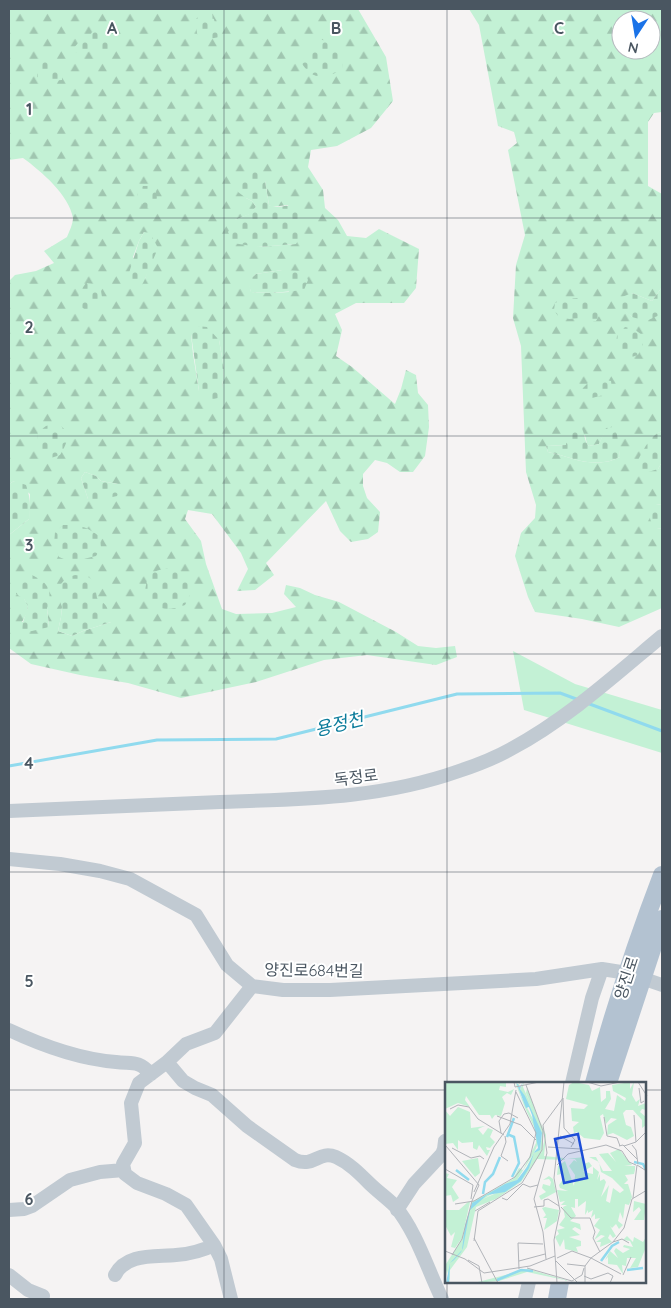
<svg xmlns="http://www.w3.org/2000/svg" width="671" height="1308" font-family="Quicksand,'Noto Sans KR',sans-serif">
  <defs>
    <pattern id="forest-firs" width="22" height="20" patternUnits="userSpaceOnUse" patternTransform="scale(1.25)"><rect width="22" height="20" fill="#c3f1d5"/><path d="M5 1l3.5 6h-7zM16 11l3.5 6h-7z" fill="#a0c6b0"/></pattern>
    <pattern id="cemetery-stones" width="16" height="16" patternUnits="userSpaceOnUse" patternTransform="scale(1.25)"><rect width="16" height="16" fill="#c3f1d5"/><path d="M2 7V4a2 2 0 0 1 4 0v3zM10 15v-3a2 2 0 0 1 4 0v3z" fill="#a0c6b0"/></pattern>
  </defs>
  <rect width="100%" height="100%" fill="#f5f3f3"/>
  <path fill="#c3f1d5" d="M513,651L575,684L662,710V753L524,710Z"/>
  <path fill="url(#forest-firs)" fill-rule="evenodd" d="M9,9H358L386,57L393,101L371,128L337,146L311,150L308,167L323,190L325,208L338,220L347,236L366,238L379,229L419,249L416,288L404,303H356L335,314L342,330L336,356L352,367L395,404L401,389L406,370L416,375L418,393L428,405L429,427L425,456L413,472H400L387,463L375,460L363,474V486L367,498L380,512L378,532L368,539L351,542L340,531L326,501L266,563L274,575L255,590L237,591L248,569L241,553L212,514L188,510L185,519L201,541L206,564L222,609L236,614L272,613L296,607L284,594L286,585L300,588L315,595L339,602L396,632L418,646L436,648L455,646L457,657L436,665L367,655L324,660L256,682L181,698L128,683L80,675L31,664L9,648V535L29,519L30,494L14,481L9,484V281L15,275L36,271L54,263L44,251L67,237C69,232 73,224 73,218C69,195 41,171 23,158L9,160ZM265,181L269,205L272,207L288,205L295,244L258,247L235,220L250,214L256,207L252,201L246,198ZM144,232L149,266L145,279L133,257L139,241ZM282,270L289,292L272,293L251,292L249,282L256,274ZM191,334L219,340L224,369L222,389L199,391L193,354ZM85,472L96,476L101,481L118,484L88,499L81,478ZM24,599L47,608L49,627L22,622L27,613L28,605ZM62,607L111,622L83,631L72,636L58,631L61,617Z
    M469,9H662V112L654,113L648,122V186L662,194V287L652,301L632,293L623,309L632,317L662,314V431C651,435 643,451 638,462L658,469L662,462V505L656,504L657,529L662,528V608L619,627L582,619L535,612L528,597L515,556L521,533L535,518L536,505L526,472L521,346L513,318L516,265L525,235L508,150L517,143L514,132L498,126L479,25ZM621,20H651V50H621ZM607,428L619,450L620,457C615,459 609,462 604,462C584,465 567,456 548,452L546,446L566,445L585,435L587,444L589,446L599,444Z"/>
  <path fill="url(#cemetery-stones)" d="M211,9L219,37L209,39L197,34L196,19L205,10Z
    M99,29L110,33L113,44L111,49L90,51L81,55L72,50L79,42L88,39L92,32Z
    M316,39C336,41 344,48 342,69C335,74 323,79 314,75C310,74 305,68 302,64C304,54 310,46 316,39Z
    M52,60C60,66 63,70 62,80L49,81L37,77V67L42,62Z
    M255,170L261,171L265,181L269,205C284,212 285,197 301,215V236L296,244L258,247L233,243L228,232L235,220L249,214L256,207L252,201L246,198L238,192L237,183L240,175Z
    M143,186H152C158,193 158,199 154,207L147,208L139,201L137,192Z
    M144,232L150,233L158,248L145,279L141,287L131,285L129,273L139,241Z
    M282,270L303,271L308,280L304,290L272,293L251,292L248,282L256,274Z
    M86,283L100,285L102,297L96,310H86L78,305L79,293Z
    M662,287V314L646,321L632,317L618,306L622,297L632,293L652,301Z
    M578,298L588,300L597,305L599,316L596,321L589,322L581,318L569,319L558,316L554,310L555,303L564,299Z
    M196,326L207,327L219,340L224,369L222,389L218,398L210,400L199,391L191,334Z
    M625,327L634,329L642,335L643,344L638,355C627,359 624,356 615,350L617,336Z
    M601,379L611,381L612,389L607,394L592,398L582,395V389L591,380Z
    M575,422C587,429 582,438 589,446L599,444L606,428L613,427C620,437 619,446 620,457C615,459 609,462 604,462C584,465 567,456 548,452L546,446L566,445C567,436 569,430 575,422Z
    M57,423C72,433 68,441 60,455L51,458C39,451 37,446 38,432L46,426Z
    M662,431V462L658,469L645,473L640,470L637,462C643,451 650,435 662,431Z
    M85,472L96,476L101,481L118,484L120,492L117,496L99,500L88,499L81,478Z
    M14,481L26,485C30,496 31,507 29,519L9,535V484Z
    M656,504L662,505V528L657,529C649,522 649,516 650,507Z
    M63,525C80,525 86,526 100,537L101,548L96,556L71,562L59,557L54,545L55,532Z
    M174,568C191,576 195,588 185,605C164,612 161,610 145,596C146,572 152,570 174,568Z
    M32,575L43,581L49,589L50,603L47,608L49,627L32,631H22C22,620 26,616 28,606L24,599L16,594L17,584Z
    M75,575L88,577L94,581L97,598C108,605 109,610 111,622L83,631L72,636L58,631L61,617L62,607L58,596L61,584L66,578Z"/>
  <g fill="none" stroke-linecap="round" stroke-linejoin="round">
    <path stroke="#90daee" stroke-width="3" d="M587,703L662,731
      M9,766L157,740L276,739L457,694L560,693L579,700"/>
    <path stroke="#c1cad2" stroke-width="14" d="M9,811C79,808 150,805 220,802C303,799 380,799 459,771C477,765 495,758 511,749C567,719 614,676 662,636
      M9,859L60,864L100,871L130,879L196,915L227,965L252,986L283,990H330L536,979L602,969L627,973L662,985
      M9,1030C43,1046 78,1059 116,1062C133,1064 138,1060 151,1074
      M167,1062L183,1081L195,1088L212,1095L247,1126L295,1160C315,1168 318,1150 336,1157C349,1163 359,1173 369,1183C377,1191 387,1198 395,1206C417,1233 427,1268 442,1299
      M572,1083L592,998L602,969
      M9,1210L24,1209L32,1206L70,1180L100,1172L124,1170
      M397,1210L414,1184L442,1154L444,1149L445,1141
      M9,1275L28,1290L43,1296
      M115,1275C126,1253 154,1257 176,1255C189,1254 202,1251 214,1245
      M231,1299L221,1259L214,1245L186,1205L166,1194L137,1183L125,1174L123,1164L135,1143L131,1103L139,1083L167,1062L186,1044L215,1033L252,986
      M525,1299L529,1282"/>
    <path stroke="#b3c2d1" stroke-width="18" d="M594,1083C613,1013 636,943 662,875
      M608,1083L662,919
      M557,1299L560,1282"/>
  </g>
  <path fill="none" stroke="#4a5661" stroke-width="1" stroke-opacity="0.55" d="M224,9V1299M447,9V1083M9,218H662M9,436H662M9,654H662M9,872H662M9,1090H446M645,1090H662M447,1282V1299"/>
  <g text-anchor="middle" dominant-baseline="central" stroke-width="4" stroke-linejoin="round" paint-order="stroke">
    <g font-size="16" fill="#4a5661" stroke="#fff">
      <text transform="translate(356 777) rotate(-7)">독정로</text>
      <text transform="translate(314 970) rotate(1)">양진로684번길</text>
      <text transform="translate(626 978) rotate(-72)">양진로</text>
    </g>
    <g font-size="18" font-style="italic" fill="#0c7c9b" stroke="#fff">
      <text transform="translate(339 724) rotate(-14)">용정천</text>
    </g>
  </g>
  <g transform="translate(445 1082)">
    <rect width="201" height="201" fill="#f5f3f3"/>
    <path d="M70,0L72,3L76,0L73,4L76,14L90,41L94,59L89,71L95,67L97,52L75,7L79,0L78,5L88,28L81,11L82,6L98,49V61L96,72L100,56L95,39L101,53L99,74L119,76L120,78L92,77L76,100L51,117L31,125L22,165L5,188V201L2,188L0,201L1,182L17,157L27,120L68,97L74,86L78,88L91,61V49L80,26ZM89,71L73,101L38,117L72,98ZM83,187L124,199L82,190L54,199L29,201Z" fill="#c3f1d5" fill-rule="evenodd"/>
    <path d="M0,0H64L61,1V5L55,4L54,8L63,10L69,7L66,13L62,11L57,15L60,21L56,34L50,33L47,37L45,33H34L21,14L20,18L25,25L13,21L0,27ZM129,0L144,3L147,9L155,5L156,20L161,16V9H165L166,17L160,27L169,29L172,13L180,19L181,16L168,9L167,3L185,0V7L189,0L187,13L191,20L195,17L193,24L201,21V28L197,27L195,30L201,35V43L197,46V38L188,28H181L178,31L181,43L186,45L189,54L182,58L168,51L162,53L163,43L172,37L166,36L161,42L158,32L155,34L159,51L155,58L139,56L132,50L129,51L128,45L134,40L127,39L126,26L139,27L143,23L121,17L124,3ZM13,25L25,30L26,46L40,44L33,47L38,53L43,46L48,48L45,55L50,60L45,66L41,65L42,68H45L42,74L34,63L32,68L28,66V60L17,61L13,58V68L8,61L0,62V28L5,34ZM174,67L187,83L179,84H190V88L189,92L180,93L183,98L179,102H183L187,115L184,123L180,122L178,137L175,130L173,139L178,143L174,147L171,142L167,146L165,144L171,154L168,156L165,152L163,156L167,160L155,165L156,160H151L160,154L156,153L149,158L155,148L149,144L155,136L150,137V132L146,136L148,128L143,131V128L140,133L141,119L133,125V117H130V126L126,125L131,134L125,139L135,142L136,148L130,145L127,147L135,153L124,155L136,159V164L131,165L133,170L120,167L119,157L115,165L110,155L114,152L112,148L120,146L114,143L120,135L118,125L122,123H116L120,119L115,120L112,108L123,109L115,106L114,103L119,96L116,92L112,93L113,84L120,79L129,104L130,93L124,84L129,78L132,80L130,77H122L139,75V82L144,80L147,84L138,90L148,92V85L154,90L152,98L155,92V99L159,97L161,100L156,115L164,103L161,119L165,121L168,106L175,111L179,108L167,96L156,90L154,80L144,75H151L158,89H167L154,72L163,71L171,80L165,71ZM33,76L35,91L30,95L17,79ZM0,91L4,92L2,96L12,98L7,105L14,116L8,120L6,113L0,114ZM104,94L108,97L111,110L96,118L94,114L101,110L97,106L98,102L105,104L106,100L104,97L98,98ZM189,119L201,122L199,138H189L196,128L194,125L188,130ZM23,120H25L17,156L10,166L6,165L10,150L6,154L0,143V128H14ZM100,125L114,128L112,139L99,148L102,136H98L101,133L97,126ZM182,154L188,160L189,155L198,160L201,155V165L193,185L185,186L191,176H182L181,184L177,183L178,192L172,183L163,182V175L160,178L165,169L173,176L169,169L171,166L178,171L185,167L178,165L179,163L188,165L185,159L178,158Z" fill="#c3f1d5"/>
    <path d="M71,0L75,5L78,0L75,7L80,14L97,51L95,68L89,71L84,86L76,99L60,110L42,113L25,128L18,166L16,170L9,178L5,181L4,201H1L5,181L17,168L20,143L27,121L60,102L72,98L82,85L90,69L93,66L87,33L84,25L81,26Z" fill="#90daee"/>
    <path fill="none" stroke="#90daee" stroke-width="2.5" d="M62,52L69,55L74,81L67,95M62,55L69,36M189,80L198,82L201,88M11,88L24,98M38,112L40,100L48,92L55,75M156,179L167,164L174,160M182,188L198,186M52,198L76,188L88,189"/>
    <path fill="none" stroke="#b1b4b9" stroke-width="1" d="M69,0L70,5L94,0M142,0L156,4L175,0M193,0L202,14M194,6L196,21L199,19M5,27L13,23L24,25L33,37L59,53M189,33L191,60M52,34L76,43L91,58M159,35L162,54L172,56L175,64M56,51L54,39L59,32L64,31L73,36M60,54L61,60L56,74L63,79M115,54L129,62M187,63L191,68L193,82M1,64L34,103L27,119M174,64L178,63L192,77M179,64L191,60L202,49M103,65L136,67M7,66L26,76L35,74L39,77M112,83L123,72L161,63L177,69L184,80L191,83M0,87L28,103L26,117M29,110L49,65L65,42L71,8M57,116L62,118L78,102L85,105L93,103M188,116L192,83L200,88M10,122L29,119L70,95L85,75L91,51L71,10M89,125L99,124V118L103,117L114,124M116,125L126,136H145L150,150L148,156L155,170M30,129L45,120M29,156L53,201M29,159L33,129L77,101L97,68L98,49L81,3M168,160L177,157L184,161M0,169L20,177L39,191L85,184L110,174M7,173L17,157L27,119M112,176L127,169L146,176L140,184V201M146,176L168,160L179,146L187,117L202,108M146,176L176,192M101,177L98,150L89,117L102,71L98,43L118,16L119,46L130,58L126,65M23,178L34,184L37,201M74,179L100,172M111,179L133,201M122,182L140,184M82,186L127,199L137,193L139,186M74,187L73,161L98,162M178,193L186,175M139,194L146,197L163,191L168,194L165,201M112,201L109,158L115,129L109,96L119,0"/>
    <path fill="#1d4ed8" fill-opacity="0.15" stroke="#1d4ed8" stroke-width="2.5" d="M133,52L142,96L119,101L110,57Z"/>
    <rect width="201" height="201" fill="none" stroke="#4a5661" stroke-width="2.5"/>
  </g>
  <g font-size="16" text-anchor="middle" font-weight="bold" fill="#4a5661" stroke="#fff" stroke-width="4" stroke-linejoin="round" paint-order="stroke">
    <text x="112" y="34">A</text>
    <text x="336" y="34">B</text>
    <text x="559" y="34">C</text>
    <text x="29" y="115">1</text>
    <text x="29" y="333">2</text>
    <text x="29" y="551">3</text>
    <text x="29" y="769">4</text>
    <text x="29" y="987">5</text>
    <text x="29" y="1205">6</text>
  </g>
  <rect width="671" height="1308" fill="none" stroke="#4a5661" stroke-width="20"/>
  <g transform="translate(636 35) rotate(192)"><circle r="24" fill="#ffffff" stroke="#b7bbc0"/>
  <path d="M0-4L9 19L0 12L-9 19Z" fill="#1a73e8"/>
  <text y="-8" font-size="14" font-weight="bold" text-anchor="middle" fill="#4a5661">N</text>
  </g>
</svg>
